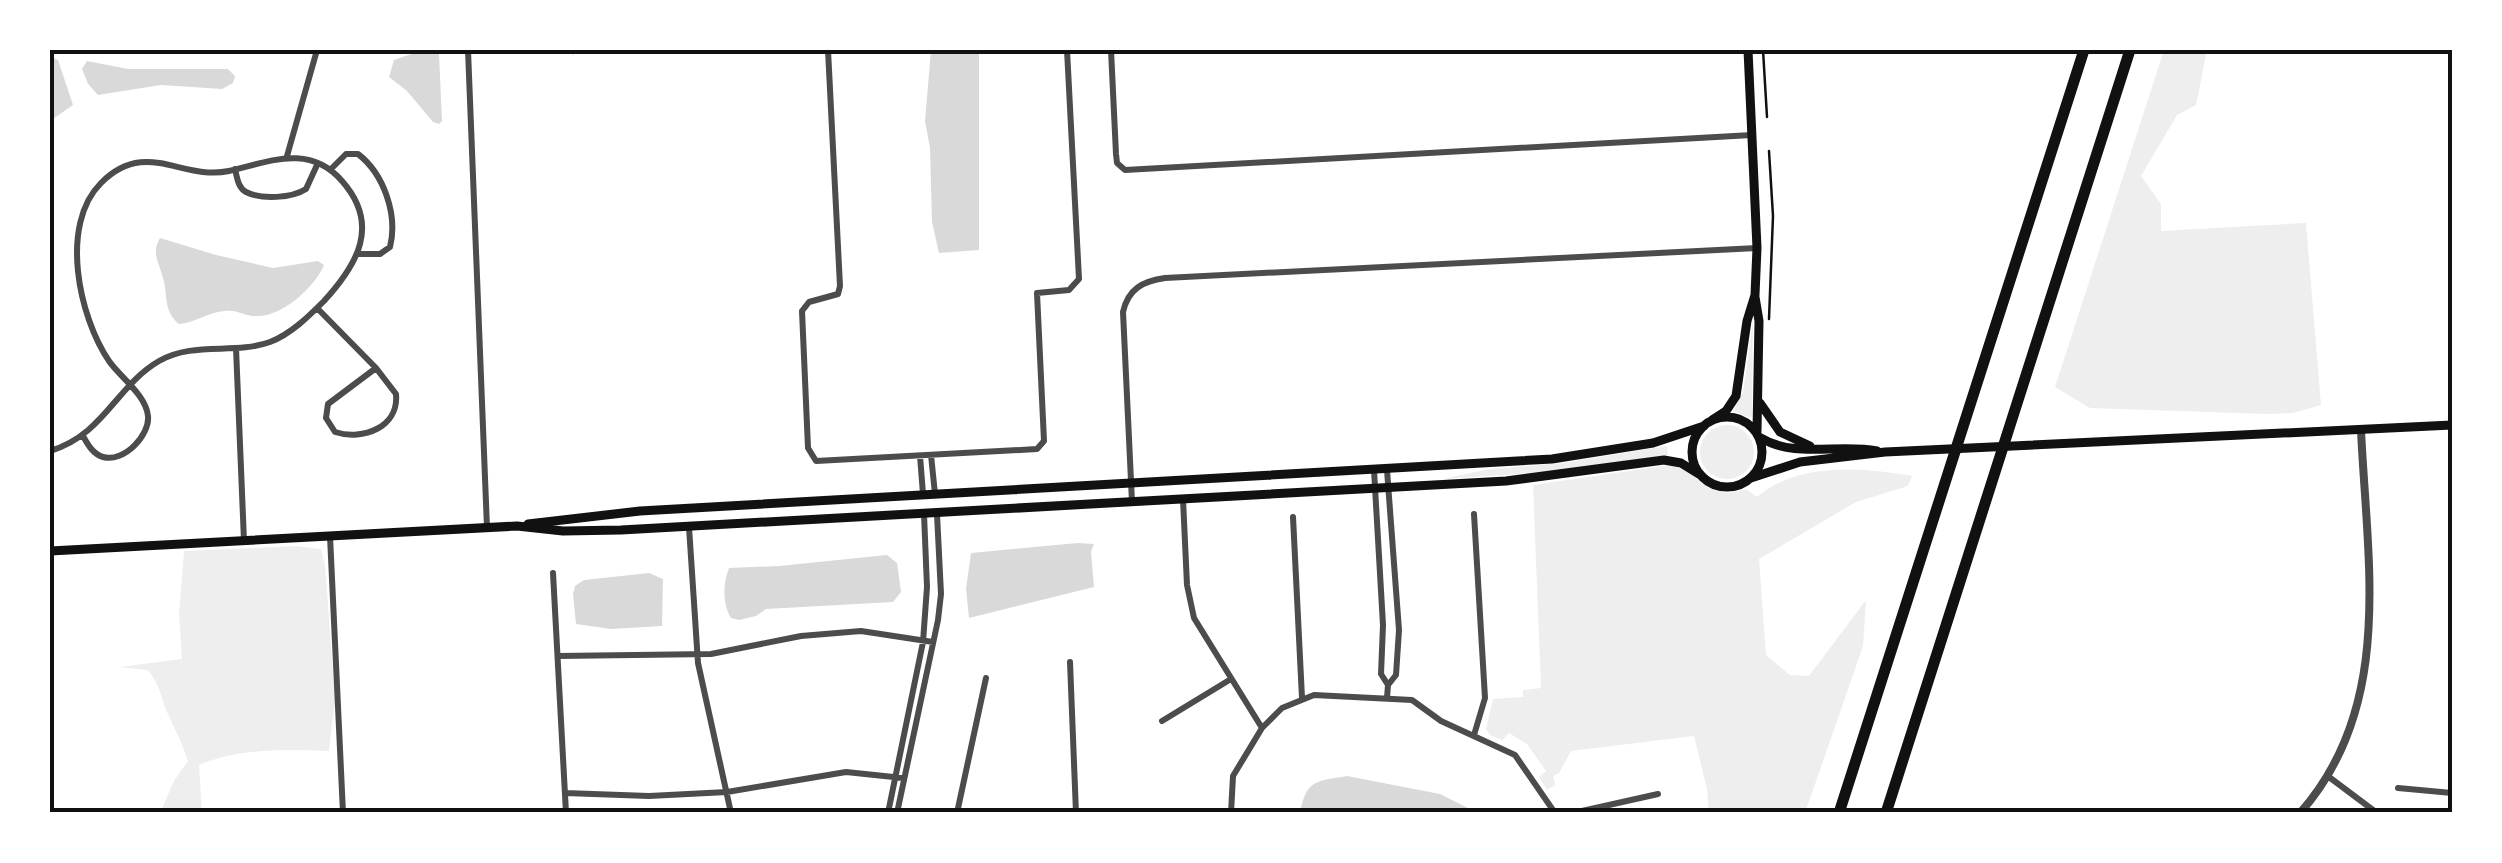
<svg xmlns="http://www.w3.org/2000/svg" width="2502" height="863" font-family="'Sofia Sans Condensed',sans-serif">
  <rect width="100%" height="100%" fill="#fff"/>
  <path fill="#eee" d="M2164,50H2207L2196,105L2177,115L2141,176L2161,204V231L2306,223L2321,405L2293,413L2268,414L2090,408L2055,387Z
    M1753,320L1752,416L1750,418L1733,411L1743,392Z
    M1700 452a27 27 0 1 1 54 0a27 27 0 1 1-54 0Z
    M1667,446L1668,455L1564,471L1443,479L1489,469L1563,463Z
    M1669,465C1702,471 1705,503 1746,489L1757,497C1797,462 1863,467 1912,476L1908,486L1856,502L1759,559L1766,655L1790,675L1809,676L1866,600L1863,646L1805,813H1709L1707,789L1694,736L1571,751L1559,773L1553,776L1555,785L1547,790L1539,777L1546,771L1527,744L1509,733L1502,740L1490,735L1486,729L1493,699L1523,697V690L1541,688L1533,485Z
    M296,546L321,549L325,565L335,700L329,751C287,749 238,748 199,765L202,813H160L174,781L188,761C182,741 172,725 165,707C160,692 158,683 148,670L120,667L182,659L179,614L184,551Z"/>
  <path fill="#d9d9d9" d="M423,50H437L439,54L442,121L439,124L433,122L407,91L389,77L394,60Z
    M931,50H979V250L939,253L932,222L930,148L925,121Z
    M54,58L58,60L73,105L50,121V59Z
    M87,61L128,69H228L235,76L233,83L222,89L161,85L98,95L88,84L82,69Z
    M160,238L216,255L273,268L318,261L324,265C316,286 281,318 256,316C244,316 237,309 225,311C209,312 194,323 179,324C163,311 168,295 163,278C159,262 151,253 160,238Z
    M1078,543L1094,544L1091,552L1094,587L969,618L966,589L971,553Z
    M887,555L897,563L901,592L893,602L766,609L756,616L739,620L731,618C722,603 723,583 729,568L779,566Z
    M649,573L663,579L662,626L611,629L576,624L573,594L575,586L584,580Z
    M1347,776L1440,794L1478,813H1300C1306,780 1316,781 1347,776Z"/>
  <g fill="none" stroke-linecap="round" stroke-linejoin="round">
    <path stroke="#111" stroke-width="2.5" d="M1763,50L1767,117
      M1769,319L1773,216L1769,151"/>
    <path stroke="#4c4c4c" stroke-width="2.5" d="M573,50V53"/>
    <path stroke="#4c4c4c" stroke-width="6" d="M468,50L487,528
      M828,50L840,286L838,294L809,302L802,311L808,448L816,461L1037,449L1044,441L1037,293L1069,290L1079,279L1067,50
      M1111,50L1116,154L1117,163L1125,170L1752,135
      M287,156L317,50
      M235,169C237,177 238,188 246,192C262,200 292,198 306,189L317,165
      M330,170L346,154H358C384,174 398,215 390,247L380,254H358
      M317,308L376,368
      M236,348L244,541
      M376,368L396,394C399,427 363,441 335,432L326,418L328,404Z
      M50,451C104,435 116,386 159,361C194,341 234,355 270,342C291,334 309,316 324,301C357,265 381,225 342,181C309,143 269,162 229,171C181,181 146,138 101,183C59,225 79,317 109,361C120,377 146,395 148,416C150,435 124,463 103,457C93,454 88,445 83,436
      M931,455L935,494
      M920,456L923,494
      M1374,470L1383,625L1381,674L1388,685
      M1387,470L1399,630L1396,675L1388,685L1387,698
      M1183,499L1187,585L1194,618L1262,728
      M1132,502L1123,312C1128,289 1143,281 1165,278L1757,248
      M1293,517L1302,698
      M689,527L698,663L731,813
      M330,536L343,813
      M553,573L566,813
      M558,656L711,654L801,636L861,631L933,642
      M1070,662L1076,813
      M1162,721L1231,679
      M1474,735L1485,698L1474,514
      M2329,777L2377,813
      M2398,788L2452,793
      M565,793L649,796L727,792L846,772L903,778
      M50,812V813
      M888,813L923,642L927,587L924,514
      M897,813L938,620L941,594L937,514
      M957,813L986,678
      M1231,813L1233,776L1262,728L1282,708L1314,695L1412,700L1441,721L1515,755L1555,813
      M1573,813L1658,794"/>
    <path stroke="#4c4c4c" stroke-width="8" d="M2300,813C2395,706 2367,562 2361,430"/>
    <path stroke="#111" stroke-width="9" d="M1755,297L1759,321L1757,431
      M1760,403L1780,432L1810,446
      M1692 452a35 35 0 1 1 70 0a35 35 0 1 1-70 0Z
      M1712,420L1726,411L1736,396L1747,321L1755,295L1757,248L1748,50
      M1761,438C1796,459 1838,443 1877,451
      M1751,478L1800,462L1885,452L2452,425
      M528,524L640,511L1552,459L1653,443L1704,426
      M50,551L517,526L563,531L621,530L1506,481L1664,460L1681,463L1702,476"/>
    <path stroke="#111" stroke-width="11" d="M1839,813L2084,50
      M1886,813L2130,50"/>
  </g>
  <rect width="2502" height="863" fill="none" stroke="#ffffff" stroke-width="105"/>
  <rect x="52" y="52" width="2398" height="758" fill="none" stroke="#111" stroke-width="4"/>
</svg>
